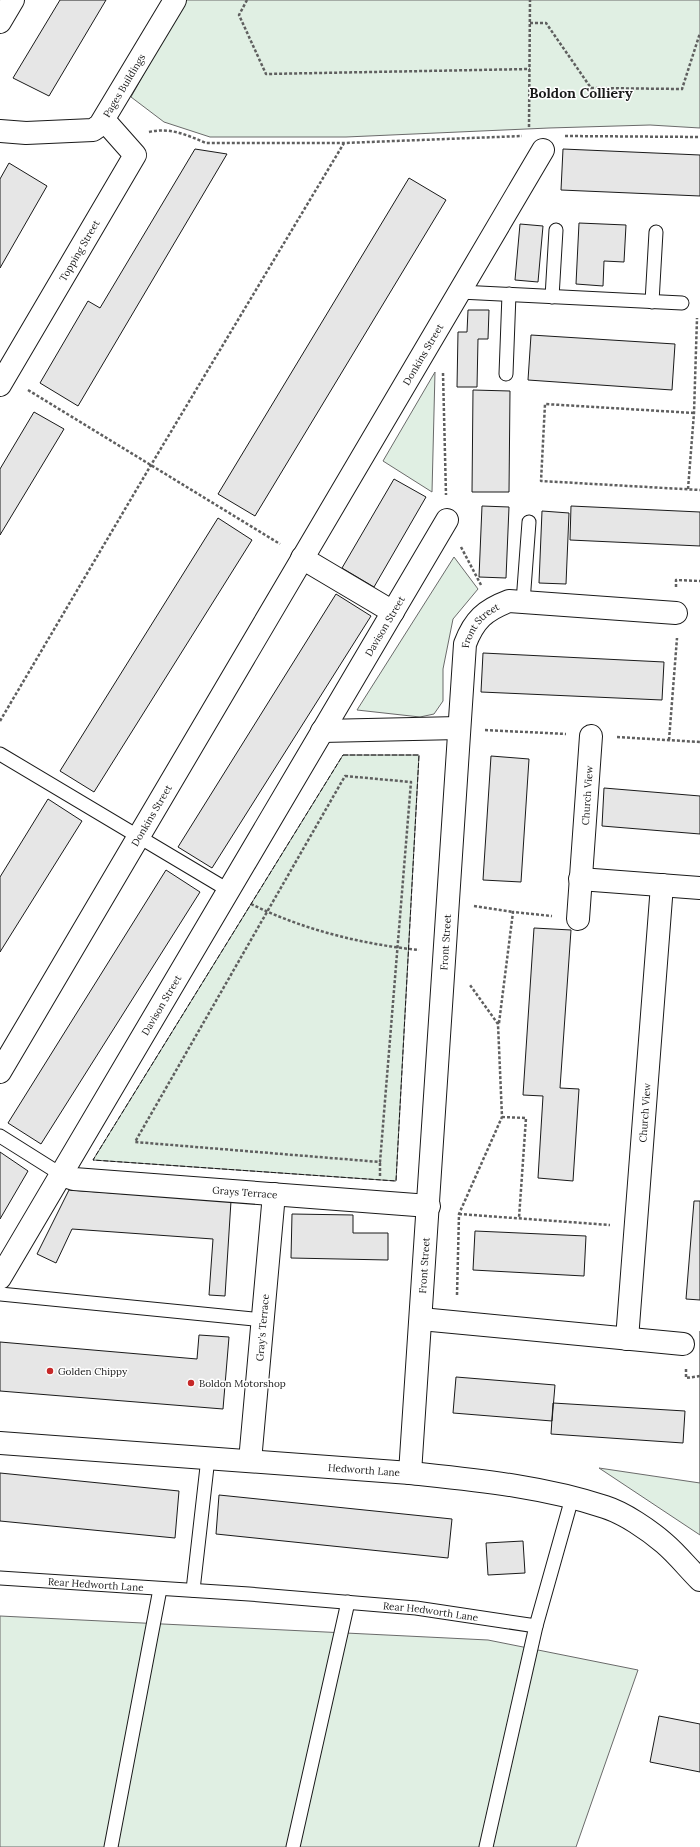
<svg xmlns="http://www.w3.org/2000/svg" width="700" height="1847" font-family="Lora,serif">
  <rect width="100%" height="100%" fill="#fff"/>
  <path fill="#e0efe3" stroke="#6a6a6a" d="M185,0H700V128L650,125L549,128L346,137H210L164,122L131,97Z
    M435,372L432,492L383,461Z
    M454,557L478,589L453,619L443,669V701L434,714L420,717L357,710Z
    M343,755H419L396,1181L93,1160Z
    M700,1331V1535L599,1468L700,1483Z
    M0,1616L488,1640L638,1670L576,1847H0Z"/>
  <path fill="#e6e6e6" stroke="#1a1a1a" d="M60,0H106L49,96L13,78Z
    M195,149L227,154L78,406L40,383L88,301L100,308Z
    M563,149L700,155V196L561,190Z
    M9,163L47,186L0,268V179Z
    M409,178L446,200L255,516L218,494Z
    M579,223L626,225L624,262L604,261L603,286L576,284Z
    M520,224L543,226L538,282L515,280Z
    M468,310H489L488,339H478L477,387H457L458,332H467Z
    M531,335L675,344L672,390L528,380Z
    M473,390L510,391L509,492H472Z
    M34,412L64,429L0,535V469Z
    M394,479L426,497L374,587L342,568Z
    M482,506L509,507L506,578L479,577Z
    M571,506L700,512V546L570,540Z
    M542,511L569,513L566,584L539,583Z
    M218,518L252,540L94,792L60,771Z
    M336,594L371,616L212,868L178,847Z
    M483,653L664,662L662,700L481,692Z
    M491,756L529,759L521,882L483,880Z
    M604,788L700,796V834L602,826Z
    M48,799L82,821L0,952V877Z
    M166,870L200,892L41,1144L8,1123Z
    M534,928L571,930L560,1088L579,1089L573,1181L538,1178L543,1096L523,1095Z
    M0,1152L28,1171L0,1219Z
    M69,1190L231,1201L225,1296L209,1295L213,1239L72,1229L56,1263L37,1254Z
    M694,1201H700V1300L686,1299Z
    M292,1214L353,1215V1233H388V1260L291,1258Z
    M475,1231L586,1236L584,1276L473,1270Z
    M199,1335L229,1337L223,1409L0,1391V1342L197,1359Z
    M456,1377L555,1385L552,1421L453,1413Z
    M553,1403L685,1411L683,1443L551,1434Z
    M0,1473L179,1491L175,1538L0,1521Z
    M219,1495L452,1519L448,1558L216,1534Z
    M523,1541L525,1573L488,1575L486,1543Z
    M659,1716L700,1724V1772L650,1762Z"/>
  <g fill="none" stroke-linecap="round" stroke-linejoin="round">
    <g stroke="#1a1a1a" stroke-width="15">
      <g id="lane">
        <path d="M460,292L682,303"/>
        <path d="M552,297L556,230"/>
        <path d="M652,302L656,232"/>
        <path d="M506,374L509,294"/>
        <path d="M523,602L529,522"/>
        <path d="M0,754L228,890"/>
        <path d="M0,1136L62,1175"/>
        <path d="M0,1294L263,1320"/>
        <path id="s1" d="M0,1578L249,1594L416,1608L536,1626L572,1498"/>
        <path d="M193,1590L208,1458"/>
        <path d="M111,1847L160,1589"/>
        <path d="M293,1847L348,1602"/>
        <path d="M486,1847L536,1626"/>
      </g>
    </g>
    <g stroke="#1a1a1a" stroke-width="24">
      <g id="street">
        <path id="s2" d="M0,131L26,133L93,130L100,125L175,0"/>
        <path id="s3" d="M0,385L135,155L104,120"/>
        <path d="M302,558L393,612"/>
        <path d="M322,731L459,728"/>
        <path d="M580,879L700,888"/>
        <path id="s4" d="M578,919L591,736"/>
        <path id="s5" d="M0,1072L543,150"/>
        <path id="s6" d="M62,1175L74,1179L429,1206"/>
        <path id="s7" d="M0,1278L447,520"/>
        <path d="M421,1319L683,1344"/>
        <path id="s8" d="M627,1339L662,885"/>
        <path id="s9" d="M250,1461L274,1194"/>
        <path id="s10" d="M410,1473L465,644C474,620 485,610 509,601L676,613"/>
      </g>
    </g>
    <g stroke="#1a1a1a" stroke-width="24">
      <g id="secondary">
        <path d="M0,22L13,0"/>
        <path id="s11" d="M0,1443L410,1473C475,1480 542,1486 605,1507C624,1513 649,1530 664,1543C677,1554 688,1568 700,1580"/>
      </g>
    </g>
    <path stroke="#5f5f5f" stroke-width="2.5" stroke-dasharray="3 2" stroke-linecap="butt" d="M247,0L239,15L266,74L530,69
      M530,23H546L591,88L682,89L700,33
      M529,127L530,0
      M149,132C170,127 187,135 206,143H344L522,136
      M565,136L700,137
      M443,373L446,495
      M28,390L280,544
      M694,413L545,404L541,481L700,490
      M688,489L694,413L697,318
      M461,547L481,585
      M676,587V580L700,581
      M0,721L151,465L344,143
      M485,730L566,734
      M617,737L700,742
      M669,740L677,638
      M345,776L411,782L380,1162L135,1142Z
      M251,904C304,930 361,944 419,950
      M474,906L513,912
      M499,1023L513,912L552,916
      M502,1117L526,1118L519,1218
      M380,1176V1162
      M459,1214L610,1225
      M457,1295L459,1214L502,1117L498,1024L470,985
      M686,1369V1378L700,1376"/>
    <use href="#lane" stroke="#fff" stroke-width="13"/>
    <use href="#street" stroke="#fff" stroke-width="22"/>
    <use href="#secondary" stroke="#fff" stroke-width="22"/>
    <path stroke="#1a1a1a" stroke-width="1" stroke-dasharray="5 2" stroke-linecap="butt" d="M343,755H419L396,1181L93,1160Z"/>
  </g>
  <g fill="#c62828" stroke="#fff" stroke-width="1.5">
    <circle cx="50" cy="1371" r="4"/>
    <circle cx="191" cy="1383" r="4"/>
  </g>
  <g text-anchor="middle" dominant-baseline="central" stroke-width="3" stroke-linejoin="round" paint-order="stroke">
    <g font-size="10" fill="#1a1a1a" stroke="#fff">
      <text stroke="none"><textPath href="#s2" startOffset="148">Pages Buildings</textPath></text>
      <text stroke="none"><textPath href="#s3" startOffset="156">Topping Street</textPath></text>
      <text stroke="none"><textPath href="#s5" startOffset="833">Donkins Street</textPath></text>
      <text stroke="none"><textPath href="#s7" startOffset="757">Davison Street</textPath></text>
      <text stroke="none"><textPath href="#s10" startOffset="855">Front Street</textPath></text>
      <text stroke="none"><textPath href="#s4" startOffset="124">Church View</textPath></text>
      <text stroke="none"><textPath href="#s5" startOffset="298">Donkins Street</textPath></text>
      <text stroke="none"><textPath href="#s10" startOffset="532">Front Street</textPath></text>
      <text stroke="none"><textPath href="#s7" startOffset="317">Davison Street</textPath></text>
      <text stroke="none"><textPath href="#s8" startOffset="227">Church View</textPath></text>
      <text stroke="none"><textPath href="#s6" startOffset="184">Grays Terrace</textPath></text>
      <text stroke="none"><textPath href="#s10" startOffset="208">Front Street</textPath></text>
      <text stroke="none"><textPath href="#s9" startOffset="134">Gray's Terrace</textPath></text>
      <text stroke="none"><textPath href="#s11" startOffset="365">Hedworth Lane</textPath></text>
      <text stroke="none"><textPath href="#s1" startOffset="96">Rear Hedworth Lane</textPath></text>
      <text stroke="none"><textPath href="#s1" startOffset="432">Rear Hedworth Lane</textPath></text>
    </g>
    <g font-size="10" fill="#1a1a1a" stroke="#fff" text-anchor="start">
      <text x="58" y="1371">Golden Chippy</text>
      <text x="199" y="1383">Boldon Motorshop</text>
    </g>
    <g font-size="14" font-weight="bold" fill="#1a1a1a" stroke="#fff">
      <text x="581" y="93">Boldon Colliery</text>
    </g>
  </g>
</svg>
